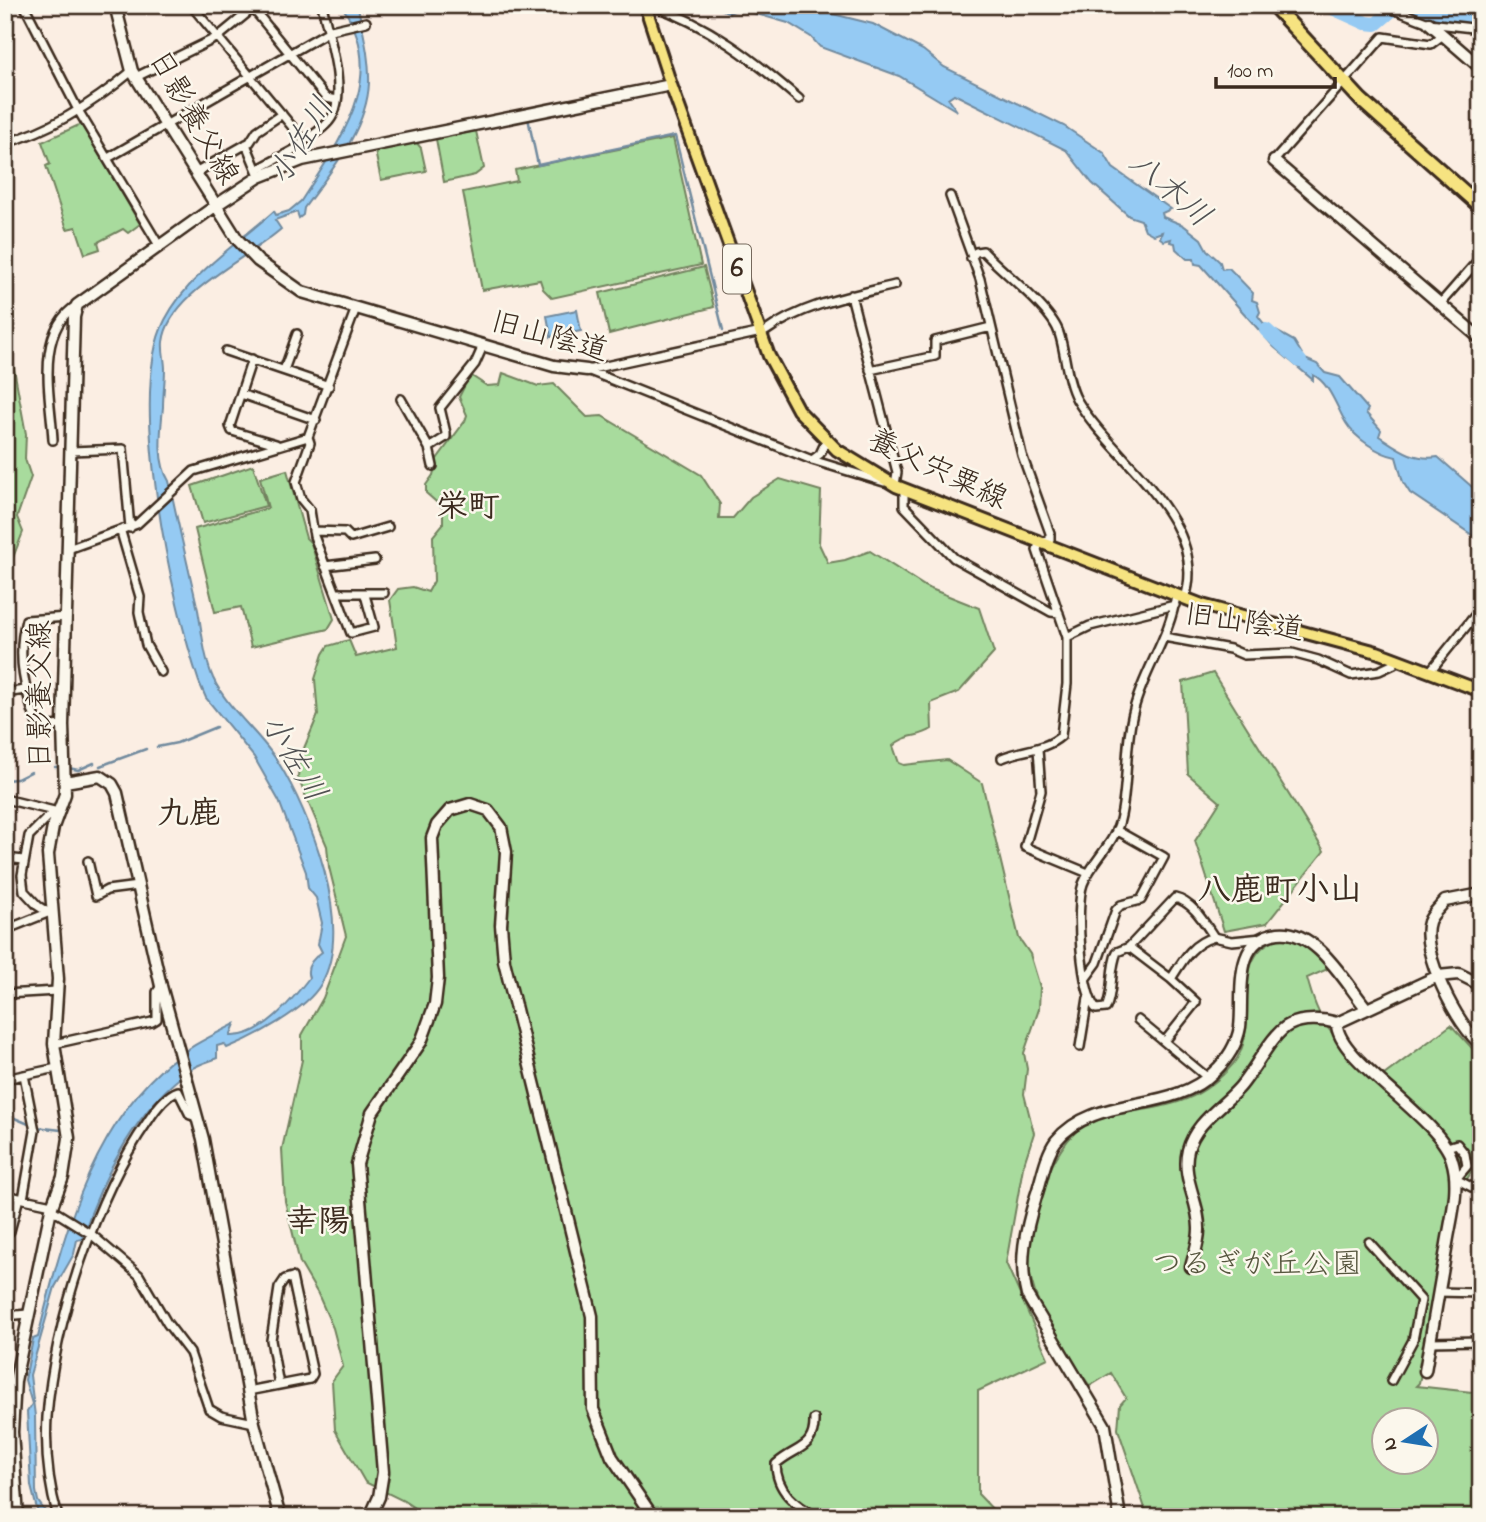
<svg xmlns="http://www.w3.org/2000/svg" width="1486" height="1522" font-family="'Indie Flower','Klee One',sans-serif">
  <rect width="100%" height="100%" fill="#fbeee3"/>
  <filter id="ink" filterUnits="userSpaceOnUse"><feTurbulence type="fractalNoise" baseFrequency=".0143" numOctaves="2"/><feDisplacementMap in="SourceGraphic" scale="14" xChannelSelector="R" yChannelSelector="G"/><feConvolveMatrix kernelMatrix="1 2 1 2 8 2 1 2 1" color-interpolation-filters="sRGB"/></filter>
  <g filter="url(#ink)">
    <path fill="#a8db9d" stroke="#72825e" stroke-width="2" fill-rule="evenodd" d="M81,124L140,224L128,233L123,229L98,242L100,249L85,254L76,227L67,229L46,166L50,164L42,142Z
      M476,131L484,168L475,175L444,182L436,139Z
      M673,138L701,265L552,298L543,289L540,280L482,290L463,192L517,181L515,170Z
      M416,142L421,148L426,171L381,180L375,151Z
      M704,267L714,307L609,334L600,293Z
      M5,305L13,316L10,347L26,434L25,459L31,477L17,517L23,532L12,560L5,567Z
      M503,373L538,386L554,384L587,417L602,416L701,475L720,504L719,518H733L751,497L780,479L821,491L819,544L828,563L845,560L870,551L926,587L979,608L994,653L959,692L931,703L932,729C919,738 904,734 893,746L899,763L904,765L947,760L982,783L1019,938L1030,954L1040,987L1039,1009L1024,1053L1027,1069L1024,1094L1034,1133L1023,1167L1006,1263L1048,1358L978,1391V1494L1000,1517H428L404,1501L365,1482L335,1430L332,1381L343,1366L333,1328L318,1294L300,1263L285,1201L282,1149L302,1060V1035L323,998L346,936L329,867L327,846L298,778L299,760L318,715L315,679L323,654L328,646L349,640L356,657L397,647L390,600L398,589L413,587L428,592L434,581L433,536L443,524V508L426,493V485L433,475L437,459L465,421L467,415L459,397L470,375L487,386L500,385Z
      M253,465L266,506L203,523L192,486Z
      M287,470L306,538L311,543L334,619L328,629L251,647L241,607L215,612L195,529L268,508L260,478Z
      M1213,673L1324,851L1267,923L1224,931L1195,841L1220,802L1188,774L1183,682Z
      M1279,938C1304,939 1314,951 1330,968L1307,978C1322,1036 1338,1040 1384,1075L1451,1025L1481,1058V1156L1458,1194L1419,1383L1416,1386L1481,1393V1517H1148L1118,1429L1120,1405L1126,1398L1111,1373L1090,1386C1067,1355 1040,1317 1031,1279C1021,1236 1048,1143 1089,1122C1102,1116 1117,1115 1131,1112C1175,1105 1202,1100 1233,1064C1264,1027 1224,957 1279,938ZM1384,1420H1426V1462H1384Z"/>
    <path fill="#95caf3" stroke="#718a9e" stroke-width="2" d="M341,5L358,7C363,32 370,58 369,83C367,130 330,172 304,208L303,215L299,218L297,212L275,220L281,229C246,260 169,293 163,342C162,351 165,360 165,369C165,381 163,394 163,407C161,430 156,460 169,481C178,524 188,567 198,610C202,632 204,657 213,678C228,710 259,732 278,762C310,813 355,926 321,984C306,1010 255,1037 227,1048L224,1044L217,1046V1058C208,1062 201,1063 193,1068C138,1105 102,1177 82,1239L77,1240L74,1254L55,1287L30,1375L35,1416L36,1491L38,1501L49,1517H39L31,1486L27,1412L32,1404L25,1380L33,1339L38,1337C60,1246 88,1136 162,1069C184,1049 209,1037 235,1024L230,1036C262,1038 292,1000 309,978C305,967 313,958 322,952L318,944L322,923L316,898L308,888L306,872L279,801L254,757L206,698L199,682C172,602 126,395 165,320C188,275 237,244 274,211L276,215L289,211L301,201C340,140 391,75 341,5Z
      M713,5H797L873,24L923,50L944,67L1064,126L1104,153L1113,168L1171,209L1162,213L1163,217L1183,225L1201,239L1207,250L1220,262L1222,269L1229,268L1253,293L1252,300L1257,302L1260,312L1258,316L1265,325L1294,341L1305,359L1317,364L1325,373L1340,377L1368,409L1366,413L1381,430L1379,436C1399,449 1414,461 1438,457L1479,493L1481,541L1410,493L1403,482L1396,457C1379,454 1355,438 1346,423C1337,408 1329,382 1313,375V380L1274,347L1201,265L1195,264L1194,259H1187L1176,249L1175,243L1170,242L1171,239L1164,241L1160,238L1162,232L1154,235L1145,230L1141,220L1129,216L1092,183L1066,150L954,94L948,98L957,111L899,76L820,47L811,37L788,23L739,9L729,13Z
      M577,310L581,331L551,337L547,316Z"/>
    <g fill="none" stroke-linecap="round" stroke-linejoin="round">
      <path stroke="#718a9e" stroke-width="2.5" d="M528,118L538,165L675,136L723,330
        M157,747L177,743L216,727
        M100,766L146,749
        M55,767H59
        M69,768L78,770L94,763
        M5,780L17,779L31,772
        M5,1114L31,1125
        M36,1127L61,1130"/>
      <path stroke="#95caf3" stroke-width="14" d="M1326,5L1366,23L1376,24L1397,6L1403,5
        M1404,5L1481,22
        M1266,330L1300,361"/>
      <g stroke="#3b2a1e" stroke-width="12">
        <path id="street" d="M24,5L78,110L160,247
          M191,5L304,141L299,147L302,160
          M651,5C709,25 753,59 799,99
          M1382,5L1429,23L1481,29
          M251,6L326,98L337,100
          M136,77L218,37L257,5
          M304,141C314,134 328,126 333,115C347,88 328,34 322,5
          M5,143C52,130 95,102 132,71
          M246,144L258,173
          M108,158L331,30L366,22
          M1274,161L1383,37L1431,44L1443,35
          M197,172L250,142L257,131L282,114
          M259,177L260,168L299,147
          M950,196L980,279L1022,455L1050,533V540L1039,543L1037,550L1067,637V684L1061,736C1044,751 1022,749 1002,758
          M971,258L976,252L983,251C1002,272 1052,309 1059,333C1066,354 1066,380 1077,400C1112,459 1210,520 1185,598
          M851,295L897,472L895,485
          M1440,304L1481,257
          M226,351L329,386
          M252,359L230,426L232,431L276,444
          M284,370L297,334
          M587,370L812,460L884,482
          M587,370L766,331C804,304 851,296 895,285
          M870,370L935,356V341L991,327
          M241,394L316,420
          M401,399L429,448L446,437V433L440,408L475,364L483,346
          M308,437L310,443L296,482L301,499L310,510L314,536L351,633L374,627L365,595
          M53,440C51,398 34,332 77,305
          M429,448L433,466
          M71,451L123,449L130,528
          M812,460L820,454L826,441
          M904,489V506L954,558L1051,612L1059,613
          M313,531L345,532L351,538L388,527
          M121,532L140,597L139,612L146,645L161,672
          M68,549L137,524L194,471L308,437L356,308
          M325,566L375,560
          M338,593H384
          M1176,595C1171,635 1144,670 1134,709C1124,745 1129,784 1120,820C1114,845 1092,861 1083,884C1075,906 1081,992 1096,1009L1106,1008C1114,991 1109,970 1117,952L1129,947L1175,898C1193,902 1204,922 1214,937L1232,941L1262,938
          M1067,637L1090,626L1175,605
          M1164,637L1230,649L1244,655L1292,653L1318,660L1351,675L1379,671L1394,664L1396,658
          M1431,670L1481,608
          M5,693L25,690
          M63,725L38,727C25,691 16,658 26,620L67,617
          M1038,749L1041,791L1025,847L1088,873
          M5,799L54,811
          M5,858L24,860
          M88,861L96,896L107,890L138,886
          M49,913L38,906L24,891L22,875L29,836L54,811L59,813
          M5,930L50,912
          M1129,947L1171,979C1183,960 1192,943 1214,937
          M1086,978L1097,963L1116,910L1121,905L1141,900L1164,857L1116,830
          M5,994L57,991
          M1138,1020L1208,1078
          M1165,1041L1196,1002L1171,979
          M54,1044L152,1022L157,1019V992L161,986
          M1080,1047L1088,998
          M5,1079L57,1068
          M1447,1147L1457,1144L1465,1154L1467,1166L1456,1179L1481,1192
          M5,1195L52,1205
          M23,1199L35,1131L24,1075
          M51,1209L91,1234L139,1275L167,1323L190,1353L209,1409L221,1416L254,1423
          M5,1236L10,1231L19,1198
          M1369,1242L1421,1300L1413,1340L1391,1381
          M1438,1292L1481,1293
          M5,1316L28,1314
          M1430,1342L1481,1341
          M248,1391L310,1379L313,1374L292,1277L285,1279L279,1288L271,1340L279,1385
          M814,1419C815,1450 796,1446 776,1464C776,1491 796,1506 818,1517
          M58,1517C48,1483 45,1452 47,1417C54,1324 95,1197 148,1121C155,1110 166,1095 178,1091L190,1115L197,1117"/>
      </g>
      <g stroke="#3b2a1e" stroke-width="15">
        <path id="secondary" d="M115,5L132,71L237,239L258,261L302,292L554,366L587,370
          M1429,23L1481,68
          M1274,161L1481,339
          M65,782L100,776L112,784L117,793L161,986L203,1139L254,1423L280,1517
          M1481,894L1445,901C1440,907 1431,915 1429,922C1419,950 1458,1028 1481,1044
          M1337,1023C1335,1059 1440,1117 1452,1160C1461,1189 1450,1221 1446,1250C1439,1290 1432,1330 1425,1371
          M1191,1267C1194,1255 1199,1242 1199,1230C1200,1202 1181,1179 1188,1150C1195,1123 1221,1108 1239,1088C1253,1073 1272,1033 1289,1025C1303,1018 1323,1019 1337,1023L1438,976L1459,974L1481,985
          M18,1517L12,1432L15,1381L51,1209L63,1177L69,1138L54,1044L58,979L48,854L53,827L65,794L63,725L74,317L77,305L218,204L259,177L302,160L671,85
          M370,1517L379,1497L383,1472L357,1164L372,1113L421,1042L435,1004L438,978L432,838L437,825L450,810L470,804L488,810L501,827L506,852L501,925L504,961L592,1316L593,1409L612,1457L653,1517
          M1120,1517L1105,1426L1027,1295C1018,1261 1026,1229 1036,1196C1042,1179 1045,1156 1056,1141C1095,1093 1171,1115 1214,1072C1227,1060 1237,1044 1240,1027C1244,996 1231,939 1278,933C1316,928 1346,984 1367,1009"/>
      </g>
      <g stroke="#3b2a1e" stroke-width="16">
        <path id="primary" d="M645,5L671,85L769,356L798,410L837,450L896,486L1202,605L1377,652L1481,691"/>
      </g>
      <g stroke="#3b2a1e" stroke-width="18">
        <path id="highway" d="M1273,5L1361,100L1481,207"/>
      </g>
      <use href="#street" stroke="#fbf7ec" stroke-width="7"/>
      <use href="#secondary" stroke="#fbf7ec" stroke-width="10"/>
      <use href="#primary" stroke="#f6e381" stroke-width="10"/>
      <use href="#highway" stroke="#f6e381" stroke-width="12"/>
    </g>
  </g>
  <g text-anchor="middle" dominant-baseline="central" stroke-width="5" stroke-linejoin="round" paint-order="stroke">
    <rect fill="#fbf7ec" stroke="#75685c" stroke-width="2" x="723" y="244.5" width="28" height="49" rx="5"/>
    <g font-size="28" font-weight="bold" fill="#3b2a1e">
      <text x="737" y="269">6</text>
    </g>
    <g font-size="30" fill="#3b2a1e" stroke="#fbf7ec">
      <text transform="translate(192 118) rotate(60)">日影養父線</text>
      <text transform="translate(549 338) rotate(15)">旧山陰道</text>
      <text transform="translate(937 471) rotate(25)">養父宍粟線</text>
      <text transform="translate(1244 624) rotate(8)">旧山陰道</text>
      <text transform="translate(42 695) rotate(-90)">日影養父線</text>
    </g>
    <g font-size="30" fill="#56563e" stroke="#fbf7ec">
      <text x="1257" y="1266">つるぎが丘公園</text>
    </g>
    <g font-size="32" font-style="italic" fill="#525253" stroke="#fbf7ec">
      <text transform="translate(303 142) rotate(-59)">小佐川</text>
      <text transform="translate(1169 191) rotate(41)">八木川</text>
      <text transform="translate(292 759) rotate(59)">小佐川</text>
    </g>
    <g font-size="32" font-weight="bold" fill="#3b2a1e" stroke="#fbf7ec">
      <text x="468" y="508">栄町</text>
      <text x="189" y="815">九鹿</text>
      <text x="318" y="1223">幸陽</text>
    </g>
    <g font-size="33" font-weight="bold" fill="#3b2a1e" stroke="#fbf7ec">
      <text x="1280" y="892">八鹿町小山</text>
    </g>
  </g>
  <rect width="1486" height="1522" fill="none" stroke="#fbf7ec" stroke-width="28"/>
  <rect x="14" y="14" width="1458" height="1494" fill="none" stroke="#3b2a1e" stroke-width="2.5" filter="url(#ink)"/>
  <g transform="translate(1405 1441) rotate(258)"><circle r="33" fill="#fbf7ec" stroke="#aea59a" stroke-width="2"/>
  <path d="M0-5L12 26L0 18L-12 26Z" fill="#1f6fb2"/>
  <text y="-10" font-size="19" font-weight="bold" text-anchor="middle" fill="#3b2a1e">N</text>
  </g>
  <path d="M1216 77v10h119v-10" fill="none" stroke="#3b2a1e" stroke-width="3.5"/>
  <text x="1227" y="77" font-size="21" fill="#3b2a1e" stroke="#fbf7ec" stroke-width="5" paint-order="stroke">100 m</text>
</svg>
